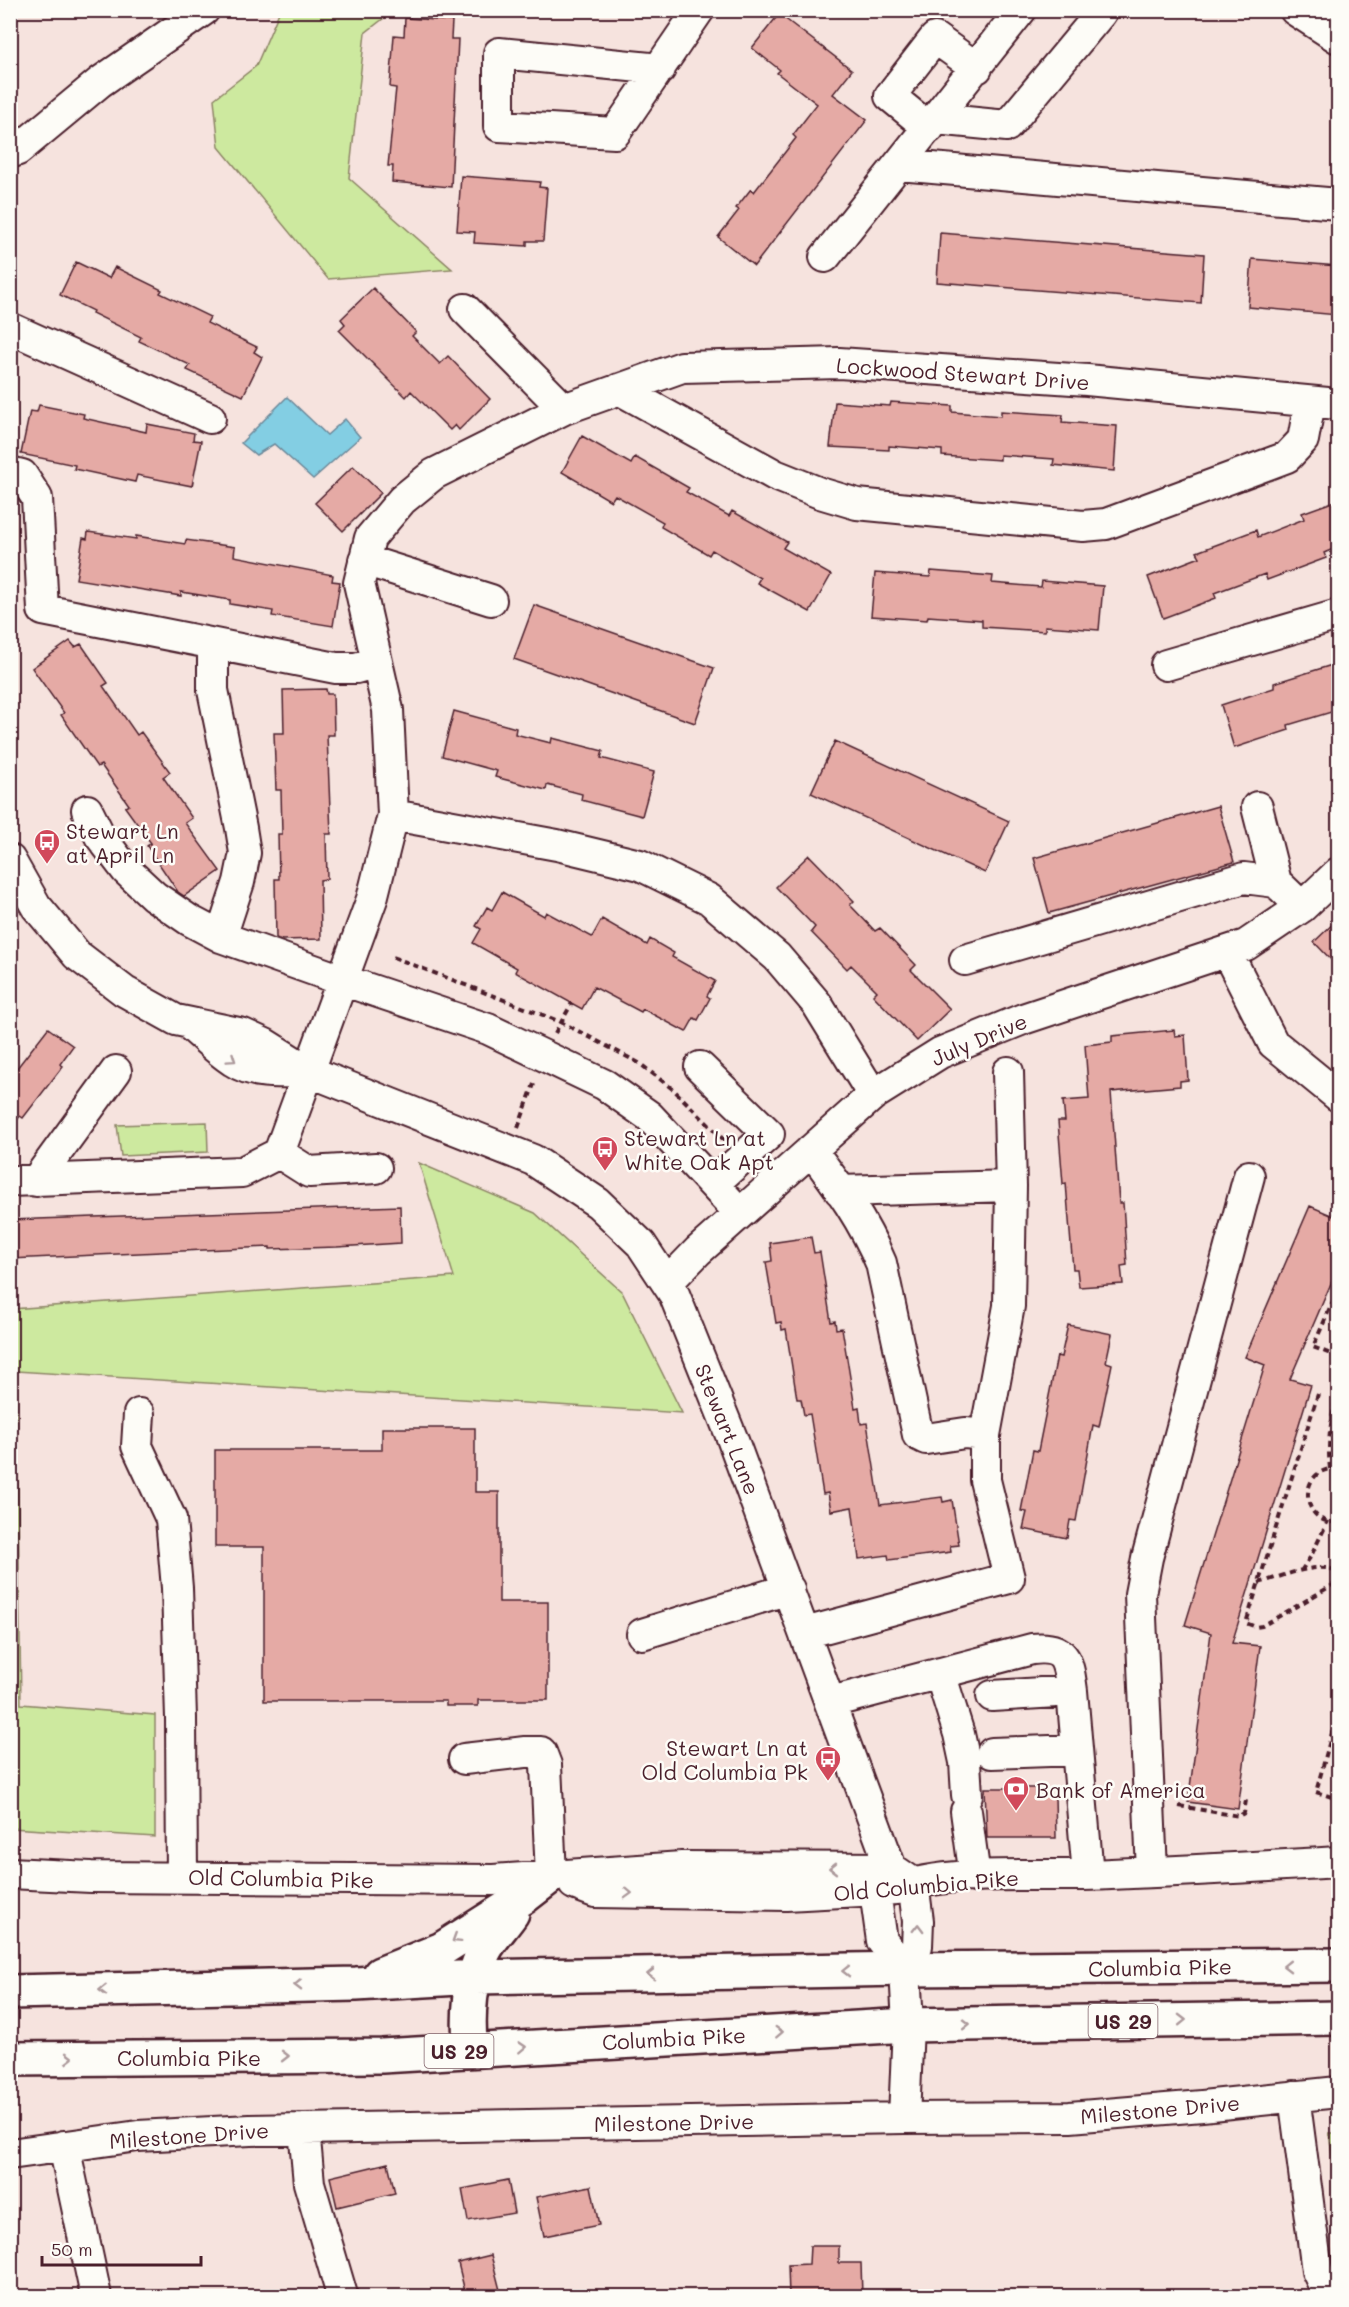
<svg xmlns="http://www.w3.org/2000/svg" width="1349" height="2307" font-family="Mali,sans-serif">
  <rect width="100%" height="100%" fill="#f6e3de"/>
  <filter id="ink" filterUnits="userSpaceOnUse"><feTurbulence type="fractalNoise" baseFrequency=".0167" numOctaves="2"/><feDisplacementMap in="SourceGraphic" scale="12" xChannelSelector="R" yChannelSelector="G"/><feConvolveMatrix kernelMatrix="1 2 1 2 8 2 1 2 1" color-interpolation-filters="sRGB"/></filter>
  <g filter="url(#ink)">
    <path fill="#cde99f" stroke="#8c8465" stroke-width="1.5" d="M280,10L393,11L365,33L349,178L452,269L328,279L219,147L214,99L256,66Z
      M207,1122L208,1152L121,1156L117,1125Z
      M419,1163L535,1213L622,1292L682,1413L16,1371L21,1704L155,1715V1837L11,1828V1309L454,1277Z
      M1329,2133H1338V2202Z"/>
    <path fill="#83cee3" stroke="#6c8899" stroke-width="1.5" d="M287,397L327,435L345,419L360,437L313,479L274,444L256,455L241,443Z"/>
    <path fill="#e5aaa5" stroke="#4a1f2b" stroke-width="1.5" d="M779,14L852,70L833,94L867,120L754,266L718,237L739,210L736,208L751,189L754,192L796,138L793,135L817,104L777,73L780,70L752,48Z
      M405,18L452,21L451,39H458L451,187L392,182L393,166H388L396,88L390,87L394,35L404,36Z
      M461,176L540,182L539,187L547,188L543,241H527V246L474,243L475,232L457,231Z
      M940,233L1204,254L1201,303L937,282Z
      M1252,259L1338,266V315L1248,307Z
      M76,262L109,278L115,267L162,290L160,293L210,317L207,323L257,347L254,352L262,357L243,396L187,370L190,365L139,341L141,337L92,313L93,311L60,295Z
      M373,288L416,332L412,336L440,364L448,356L490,399L459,430L455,425L450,430L411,391L406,397L339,330L345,324L341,319Z
      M835,402L890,406L891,402L952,406V412L1001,416V411L1063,415L1062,422L1117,426L1114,471L1053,465L1054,459L1000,455V460L942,456V450L889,446V450L830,447Z
      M39,405L84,414L83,418L146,432L147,424L194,433L193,440L201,441L192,486L137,475L135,482L74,469L75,465L21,454L30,411L37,412Z
      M582,436L631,464L635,457L689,488L686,492L729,516L732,511L787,542L783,548L831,575L810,612L757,583L760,578L712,550L709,555L661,527L663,522L615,495L611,501L562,472Z
      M353,466L381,493L343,531L315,503Z
      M1338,500V547L1324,553L1326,558L1267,580L1265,574L1214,593L1216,598L1163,618L1148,577L1200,557L1197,552L1256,530L1258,537L1304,519L1302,513Z
      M88,532L136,539V536L185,544L186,540L235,547L234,556L333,575L332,581L340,582L333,626L272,616L273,611L230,604V600L181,592V596L76,579L83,538L87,539Z
      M931,571L993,576L992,583L1041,587L1042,581L1103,586L1099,630L1045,626V631L982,627V620L928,616L927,620L871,616L875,573L930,577Z
      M534,605L714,668L695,723L514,659Z
      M70,641L75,647L81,644L108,683L103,686L137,735L141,732L170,772L163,777L192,818L185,823L220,871L184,896L178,892L147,846L151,843L125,807L129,805L101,765L97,767L61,715L64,713L32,668Z
      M1332,665L1334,670L1338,669V710L1288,725L1289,730L1234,748L1221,705L1274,688V683Z
      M326,689L327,694H333L334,735H327L331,834H326L327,879L320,880L321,939L282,940L276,938L275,879H279L278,834H282L281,790H276L274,733H284L283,690Z
      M454,711L516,728L515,734L551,743L552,738L603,751L601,758L654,772L642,816L581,800L582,794L547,785L546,790L495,777L497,771L442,756Z
      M835,741L1009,821L985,873L811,793Z
      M1218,806L1234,862L1049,913L1034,858Z
      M809,855L854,901L850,905L875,931L880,928L916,965L911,970L950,1009L917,1041L873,995L877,991L851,965L847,969L811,932L815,927L776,887Z
      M502,892L544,916L546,912L592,937L602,919L647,945L650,939L674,953L672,957L715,981L707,996L710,998L698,1020L694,1018L686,1032L643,1009L641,1012L594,987L582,1009L515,972L517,968L473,943L481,929L476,926L487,907L492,910Z
      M1338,919V967L1314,942Z
      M48,1028L73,1046L60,1064L63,1066L23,1118L20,1116L10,1129V1077Z
      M1174,1030L1175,1036L1185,1035L1188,1080L1180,1081V1086L1111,1092L1119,1203H1123L1127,1265L1121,1266L1123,1284L1079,1287L1077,1269H1073L1066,1183L1063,1184L1058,1121H1065L1063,1101L1089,1099L1085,1045L1112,1042V1036Z
      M400,1206L401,1243L337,1247L270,1249V1247L10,1259V1220Z
      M1310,1206L1338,1218V1267L1290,1379L1311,1385L1232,1643L1260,1646L1238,1809L1188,1802L1211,1633L1185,1625L1265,1365L1245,1357Z
      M811,1237L814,1253L820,1252L831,1322L835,1321L836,1329L842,1328L855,1408L859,1407L861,1424L867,1423L880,1505L942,1497L943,1502L952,1500L959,1545L950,1546L951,1552L889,1560L888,1555L859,1559L852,1507L831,1511L828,1493L823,1494L810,1414L804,1415L801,1399H797L786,1329L782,1330L781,1322L776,1323L766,1262L772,1261L770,1243Z
      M1068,1325L1112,1334L1106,1362L1112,1364L1099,1427L1093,1425L1076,1521L1070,1520L1067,1538L1023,1529L1027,1512L1021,1511L1033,1450L1038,1451L1057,1356L1061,1357Z
      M382,1428H475V1492H499V1602H548V1700H478V1706H446V1701H264V1547H215V1450H382Z
      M985,1788H1035V1796H1055L1056,1838H987Z
      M388,2163L395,2193L337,2207L330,2177Z
      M508,2180L514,2213L468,2221L462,2189Z
      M591,2186L599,2225L544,2236L536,2197Z
      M810,2246H839V2263H861L862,2296H789L788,2265L809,2264Z
      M491,2255L501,2294L466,2296L458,2263Z"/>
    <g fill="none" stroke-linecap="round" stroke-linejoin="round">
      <g stroke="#4a1f2b" stroke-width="34">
        <path id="minor" d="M1295,10L1338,38
          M660,69L499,53V126L615,133L699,10
          M936,119L1007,126L1101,13L1098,10
          M929,128L890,96L935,38L977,68
          M10,153L18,150L100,82L204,10
          M899,165L1338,204
          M825,257L1021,10
          M465,309L564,409
          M10,328L210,418
          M619,389L775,475L820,493L857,504L1083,526L1106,524L1287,457L1303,440L1310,402
          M10,472L22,475L37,498L43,610L336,668H356L377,662
          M364,560L491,600
          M213,644V690L241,828L245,853L239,882L221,937
          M1166,665L1338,615
          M1257,807L1276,882
          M87,810L100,836L126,870L154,896L189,920L221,937L342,980L488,1029L605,1085L649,1116L740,1213
          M393,815L557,845L640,865L709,899L777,957L817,1004L873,1095
          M10,860L36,906L77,955L124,991L176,1020L243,1034L265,1044L308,1071L533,1160L598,1203L641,1244L674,1294L732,1438L891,1868L913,1883L918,1921L917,1946L905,1969L908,2025L904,2118
          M1227,952L1273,1043L1338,1096
          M965,960L1244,878L1276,882L1302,907
          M189,1024C203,1036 217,1051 233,1061C255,1076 284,1072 308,1071
          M700,1067L769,1134L713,1184
          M811,1150C838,1185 864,1222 881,1263L918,1435L926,1439L965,1433L985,1435
          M279,1153L309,1172L376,1168
          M10,1181L242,1172L279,1153L372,899L393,815L388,710L359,583L370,538L402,500L434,474L564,409L682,367L839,363L1087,380L1338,404
          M36,1181L116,1071
          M840,1191L1011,1186
          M667,1283L698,1251L873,1095L940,1053L1023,1019L1246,945L1302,907L1338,873
          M139,1414L137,1446L171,1519L177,1588L181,1718L182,1876
          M805,1633L1009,1578L985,1480V1435L1009,1306L1011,1186L1008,1072
          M642,1634L789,1589
          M940,1673L959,1734L965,1762L967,1795
          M992,1696L1072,1691L1088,1875
          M831,1702L1032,1649C1067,1645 1068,1662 1072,1691
          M992,1753L1077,1750
          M464,1759L525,1752H541L546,1765L551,1876
          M966,1811L975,1877
          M1152,1872L1140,1594L1147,1558L1249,1176
          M10,1873L91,1877L493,1880L682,1867L891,1868
          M574,1884L595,1892L786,1895L897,1889C944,1870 1030,1876 1083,1875C1168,1872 1253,1867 1338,1862
          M875,1891L882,1941L905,1969
          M1294,2096L1317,2271L1329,2296
          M304,2129L309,2183L342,2295
          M64,2146L96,2296
          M10,2154L138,2136L250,2130L904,2118L1070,2117L1202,2106L1338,2092"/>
      </g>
      <g stroke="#4a1f2b" stroke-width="38">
        <path id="highway" d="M380,1974L442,1949L524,1897L551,1876
          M10,1992L356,1984L476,1977L905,1969L1338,1965
          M471,2050C467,2019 469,1976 486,1948C493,1936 504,1925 512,1913
          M10,2059L382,2056L908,2025L1338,2018"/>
      </g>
      <path stroke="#4a1f2b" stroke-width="4" stroke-dasharray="6 4.5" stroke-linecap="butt" d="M393,957L561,1022L639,1063L674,1090L726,1142
        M555,1033L572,1003
        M518,1128L534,1084
        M1338,1290L1313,1347L1338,1357
        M1318,1394L1246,1623L1256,1627L1262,1626L1338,1582
        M1330,1469C1327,1441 1331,1419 1338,1392
        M1338,1469C1297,1465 1299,1526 1338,1522
        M1301,1571L1311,1556L1328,1521
        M1259,1583C1282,1577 1314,1561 1338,1571
        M1338,1711L1316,1792L1338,1799
        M1179,1806L1239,1816L1244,1813L1246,1800"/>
      <use href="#minor" stroke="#fdfcf7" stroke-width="30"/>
      <use href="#highway" stroke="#fdfcf7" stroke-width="33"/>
    </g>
    <defs><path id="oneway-chevron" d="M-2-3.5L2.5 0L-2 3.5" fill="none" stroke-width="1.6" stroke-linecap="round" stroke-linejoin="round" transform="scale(1.5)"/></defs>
    <g stroke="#ac999b">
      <use href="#oneway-chevron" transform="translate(232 1059) rotate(34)"/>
      <use href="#oneway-chevron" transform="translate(833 1868) rotate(-180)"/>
      <use href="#oneway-chevron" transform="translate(628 1893) rotate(2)"/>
      <use href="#oneway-chevron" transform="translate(918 1928) rotate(-89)"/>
      <use href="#oneway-chevron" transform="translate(456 1939) rotate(148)"/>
      <use href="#oneway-chevron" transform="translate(1287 1966) rotate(179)"/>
      <use href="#oneway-chevron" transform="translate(846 1971) rotate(179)"/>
      <use href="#oneway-chevron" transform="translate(651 1974) rotate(179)"/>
      <use href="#oneway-chevron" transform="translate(298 1985) rotate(179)"/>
      <use href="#oneway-chevron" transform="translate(103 1990) rotate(179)"/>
      <use href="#oneway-chevron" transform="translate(1182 2020) rotate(-1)"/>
      <use href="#oneway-chevron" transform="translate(966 2024) rotate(-1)"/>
      <use href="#oneway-chevron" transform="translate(779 2032) rotate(-3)"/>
      <use href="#oneway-chevron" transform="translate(522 2047) rotate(-3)"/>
      <use href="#oneway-chevron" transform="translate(285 2056)"/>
      <use href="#oneway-chevron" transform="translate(69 2058)"/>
    </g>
  </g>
  <defs>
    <g id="bus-pin" transform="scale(1.35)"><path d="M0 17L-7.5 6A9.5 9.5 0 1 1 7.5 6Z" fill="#d1495b" stroke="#fdfcf7"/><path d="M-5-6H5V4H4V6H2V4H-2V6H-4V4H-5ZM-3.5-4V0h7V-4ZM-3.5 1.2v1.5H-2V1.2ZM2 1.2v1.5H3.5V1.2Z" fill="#fff"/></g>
    <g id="bank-pin" transform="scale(1.35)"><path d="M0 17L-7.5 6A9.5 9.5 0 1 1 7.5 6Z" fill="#d1495b" stroke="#fdfcf7"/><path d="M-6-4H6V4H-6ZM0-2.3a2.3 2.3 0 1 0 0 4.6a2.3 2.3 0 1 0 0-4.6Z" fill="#fff"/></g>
  </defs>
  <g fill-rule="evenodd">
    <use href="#bus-pin" x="47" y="842"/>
    <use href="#bus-pin" x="605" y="1149"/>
    <use href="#bus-pin" x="828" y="1759"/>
    <use href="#bank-pin" x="1016" y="1789"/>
  </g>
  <g text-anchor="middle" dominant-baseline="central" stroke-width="5" stroke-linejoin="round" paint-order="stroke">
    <g fill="#fdfcf7" stroke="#806168" stroke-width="1.5">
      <rect x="1088.5" y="2004" width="69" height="34" rx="4.5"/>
      <rect x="424.5" y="2034" width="69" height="34" rx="4.5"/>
    </g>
    <g font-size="20" font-weight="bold" fill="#4a1f2b">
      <text x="1123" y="2021">US 29</text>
      <text x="459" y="2051">US 29</text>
    </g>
    <g font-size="21" fill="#4a1f2b" stroke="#fdfcf7">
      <text transform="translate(963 373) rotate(4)">Lockwood Stewart Drive</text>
      <text transform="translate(979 1039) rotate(-23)">July Drive</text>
      <text transform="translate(728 1429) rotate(68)">Stewart Lane</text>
      <text transform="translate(281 1878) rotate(1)">Old Columbia Pike</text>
      <text transform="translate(926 1885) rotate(-5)">Old Columbia Pike</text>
      <text transform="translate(1160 1967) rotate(-1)">Columbia Pike</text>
      <text transform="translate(674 2038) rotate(-3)">Columbia Pike</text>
      <text x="189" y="2057">Columbia Pike</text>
      <text transform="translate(1160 2109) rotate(-5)">Milestone Drive</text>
      <text transform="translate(674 2122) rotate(-1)">Milestone Drive</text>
      <text transform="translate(189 2135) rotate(-4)">Milestone Drive</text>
    </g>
    <g font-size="21" fill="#4a1f2b" stroke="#fdfcf7" text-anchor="start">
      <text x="66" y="830">Stewart Ln<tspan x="66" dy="24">at April Ln</tspan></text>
      <text x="624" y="1137">Stewart Ln at<tspan x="624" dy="24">White Oak Apt</tspan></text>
      <text x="808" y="1747" text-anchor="end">Stewart Ln at<tspan x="808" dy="24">Old Columbia Pk</tspan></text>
      <text x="1036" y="1789">Bank of America</text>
    </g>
  </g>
  <rect width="1349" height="2307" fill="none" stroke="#fdfcf7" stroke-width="36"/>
  <rect x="18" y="18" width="1313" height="2271" fill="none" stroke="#4a1f2b" stroke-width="2" filter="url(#ink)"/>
  <path d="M42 2256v9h159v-9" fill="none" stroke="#4a1f2b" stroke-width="3"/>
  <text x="51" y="2256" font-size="18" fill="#4a1f2b" stroke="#fdfcf7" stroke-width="4.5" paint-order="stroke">50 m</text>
</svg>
